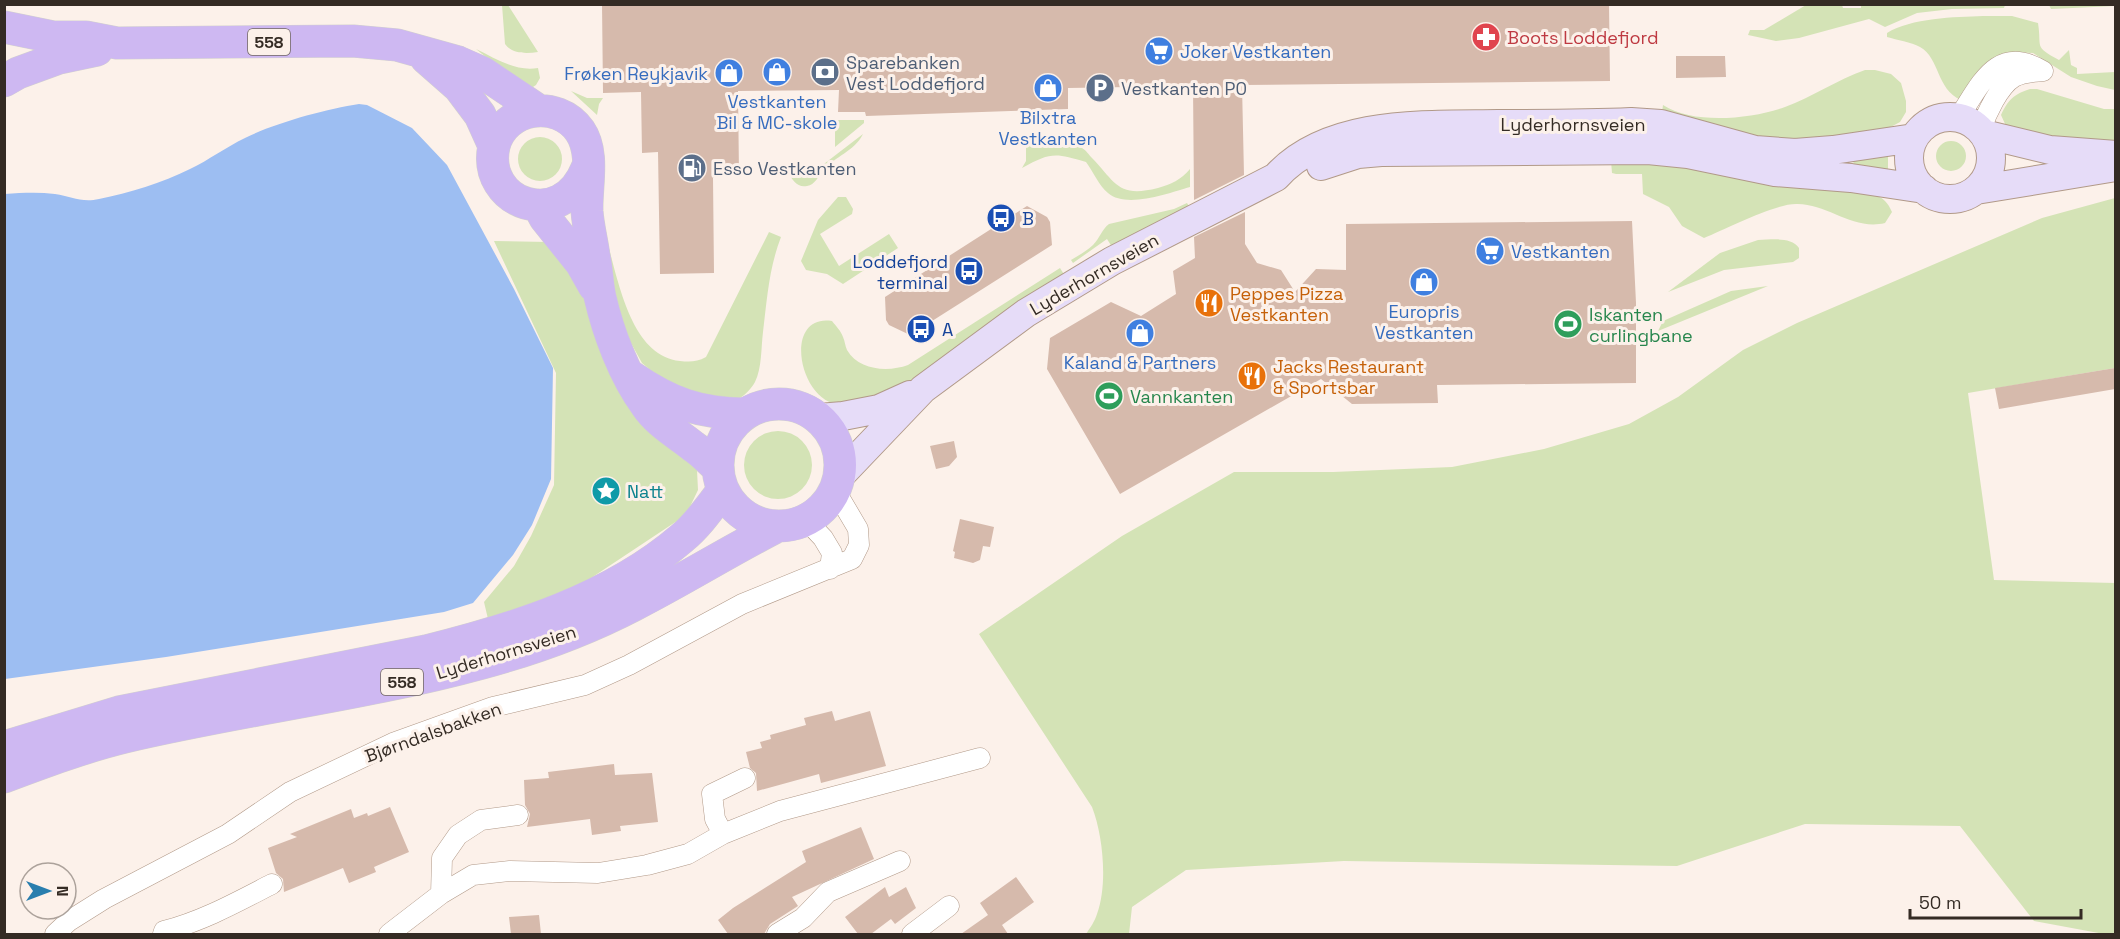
<svg xmlns="http://www.w3.org/2000/svg" width="2120" height="939" font-family="'Space Grotesk',sans-serif">
  <rect width="100%" height="100%" fill="#fcf1ea"/>
  <path fill="#d4e3b6" d="M1861,4H2004L2005,5L2004,8L1952,9L1917,13L1885,27L1869,19L1799,38L1776,41L1748,35L1750,30H1764L1806,5H1842L1843,8H1861Z
    M2115,4V6L2051,9L2049,5Z
    M502,5H508L538,52C526,54 512,54 505,44Z
    M1983,16H2012L2038,23C2042,48 2033,46 2059,60L2069,50L2071,65L2077,68V74L2115,72V90L2097,86L2071,77L2033,53L2013,52L1991,60L1966,90L1961,100C1936,89 1940,58 1920,47C1911,42 1897,40 1887,37V33C1911,18 1955,17 1983,16Z
    M476,49C495,58 515,72 538,68L540,78L536,85L530,89L524,88Z
    M1865,70H1875L1891,74L1901,83L1906,101V112L1900,122L1887,129L1802,146L1661,120L1663,105C1694,125 1751,119 1785,107C1812,97 1837,80 1865,70Z
    M2030,89H2037L2104,109H2115V142L2023,133L2006,126L2001,115C2008,100 2014,94 2030,89Z
    M571,91L587,98H603L599,104L597,115Z
    M835,120H864V123L835,147Z
    M863,134C854,152 835,156 824,170C818,176 815,185 807,186C797,188 793,180 788,173L791,171L820,167Z
    M518 159a22 22 0 1 1 44 0a22 22 0 1 1-44 0Z
    M1026,141C1045,141 1065,139 1082,148C1086,150 1089,155 1092,158C1116,183 1118,198 1158,188C1171,184 1181,180 1190,169V187C1169,193 1126,209 1108,193C1099,186 1093,171 1086,162C1055,153 1051,152 1022,168L1026,161Z
    M1936 156a15 15 0 1 1 30 0a15 15 0 1 1-30 0Z
    M1888,152V170L1853,167L1854,157Z
    M1616,157L1856,191C1874,196 1884,193 1892,212L1885,223C1853,231 1827,203 1796,204C1774,204 1726,229 1704,238L1682,226L1669,207L1643,194L1642,174H1616L1612,173L1611,161Z
    M838,197H846L853,209L852,214L820,234L839,266L889,234L898,248L843,284L827,274L806,270L801,261L818,220Z
    M2115,198V368L1968,393L1994,580L2115,583V934H2104L2034,921L1960,826L1805,824L1677,866L1344,861L1186,870L1132,907L1129,934H1086C1090,928 1095,921 1097,914C1108,884 1103,835 1092,807L979,634L1122,536L1234,472H1333L1452,467L1544,449L1629,424L1678,397L1743,350L1797,323L2042,218Z
    M1187,203L1190,208L1112,247L1107,239L1073,263L1071,260C1079,255 1087,251 1093,245C1100,238 1102,229 1109,224L1174,209Z
    M769,232L781,237C769,268 767,299 763,332C761,348 762,368 755,382C750,391 743,396 735,402L679,394L642,363L626,334L614,301L606,238C618,278 630,356 680,361C690,362 697,362 706,357Z
    M1758,240C1771,240 1791,236 1799,248V258L1793,262L1724,270L1668,292L1720,253Z
    M494,241L548,242L573,272L678,452L697,470L698,490L686,515L582,584L527,607L488,619L484,602L514,566L531,536L554,485L556,373Z
    M1060,268L1065,276C1036,296 1007,316 978,336C943,360 888,402 844,405C799,407 781,313 832,321C836,326 841,331 843,337C845,341 845,346 847,350C859,371 889,372 908,365Z
    M1768,286L1658,331L1663,321L1731,291Z
    M744 465a34 34 0 1 1 68 0a34 34 0 1 1-68 0Z"/>
  <path fill="#9dbef2" d="M359,104L367,105L412,128L447,165L514,289L553,368L551,479L532,525L513,555L473,603L444,612L166,657L5,679V194C21,193 38,192 55,194C71,196 81,203 99,199C129,193 162,183 190,169C209,160 226,147 245,138C275,123 326,109 359,104Z"/>
  <path fill="#d6baac" d="M602,4H1609L1610,81L1242,85L1244,175L1194,200L1193,86L1068,88V109L866,116L865,112H838L839,90L738,91L739,175H718V178H713L714,273L660,274L658,152L642,153L641,92L603,93Z
    M1676,56H1725L1726,77L1676,78Z
    M1027,206L1047,217L1050,222L1052,245L910,335L889,325L886,320L885,297Z
    M1245,212V244L1257,263L1281,270L1295,292L1316,269L1346,270V224L1632,221L1636,303V383L1437,385L1438,403L1352,404L1321,379L1120,494L1047,369L1050,338L1111,302L1141,316L1176,294L1173,271L1195,258L1194,237Z
    M2115,368V389L1999,409L1995,388Z
    M954,441L957,457L949,466L936,469L930,446Z
    M960,519L994,527L990,547L983,546L980,560L973,563L954,558L955,552L953,551Z
    M832,711L835,721L870,711L886,766L821,783L819,774L757,791L756,773L750,768L746,752L762,748L760,742L771,739L770,735L806,725L804,718Z
    M614,764L615,775L652,773L658,822L620,826L621,831L592,835L590,819L527,827L530,814L525,805L524,780L549,778L548,772Z
    M390,807L409,852L374,867L376,872L349,883L343,868L284,892L283,879L276,873L268,848L297,837L290,834L351,809L354,818L367,813L368,816Z
    M861,827L874,859L792,897L798,906L770,924L764,934H728L718,920L733,908L806,862L802,851Z
    M1016,877L1034,902L1002,925L1008,934H961L988,915L980,903Z
    M885,887L889,897L906,887L916,908L895,924L891,919L871,934H858L845,917Z
    M539,915L541,934H511L509,917Z"/>
  <g fill="none" stroke-linecap="round" stroke-linejoin="round">
    <g stroke="#b19988" stroke-width="21">
      <path id="minor" d="M1959,117C1981,84 1997,43 2043,71
        M1981,130C1986,114 1999,86 2014,77C2023,72 2033,72 2043,71
        M806,520L823,538L832,553L830,569
        M723,834L715,819L712,794L745,778
        M441,894L442,858L458,835L481,820L518,815
        M55,934L69,921L104,899L228,834L290,792L393,743L493,707L585,685L629,665L742,604L852,559L859,545L858,529L835,490
        M163,934L164,931C203,921 237,902 272,884
        M389,934L441,894L473,875L510,871L598,873L647,865L688,854L723,834L780,811L980,758
        M777,934L803,918L828,892L900,861
        M912,934L949,906"/>
    </g>
    <g stroke="#b19988" stroke-width="30">
      <path id="secondary" d="M1909 158a41 41 0 1 1 82 0a41 41 0 1 1-82 0Z
        M1984,134L2050,150L2116,155
        M1321,166L1358,154L1381,152L1648,150L1688,154L1775,172L1851,178L1924,189
        M1976,190L2116,167
        M819,418L843,416L879,409L910,395
        M839,477L923,389L1026,313L1112,261L1276,177C1328,119 1427,125 1498,124C1542,124 1587,124 1631,122L1661,124L1755,150L1795,153L1833,150L1914,138"/>
    </g>
    <g stroke="#d2d0cf" stroke-width="33">
      <path id="primary" d="M4,27L53,37H86L117,43L353,41L397,45L458,62L483,73L538,110
        M426,58L459,87L480,115L494,146
        M4,81L18,73L59,58L97,50
        M587,168C561,234 481,203 494,146C504,107 557,98 580,131C595,153 586,186 587,211C588,226 592,241 594,256C597,269 597,283 600,297C608,332 624,375 646,405C658,423 678,434 694,447C703,453 710,461 718,468
        M538,205L545,218L581,263L594,286
        M632,377C670,403 698,413 745,414
        M718 465a61 61 0 1 1 122 0a61 61 0 1 1-122 0Z
        M4,747L119,712L426,651C515,629 611,599 682,538C698,525 711,506 723,490
        M4,777C44,762 84,747 125,737C243,709 365,695 482,663C534,649 586,630 634,605C683,580 729,551 778,526"/>
    </g>
    <use href="#minor" stroke="#fff" stroke-width="20"/>
    <use href="#secondary" stroke="#e6dcf8" stroke-width="28"/>
    <use href="#primary" stroke="#ceb8f2" stroke-width="32"/>
  </g>
  <defs>
    <g id="pharmacy-disc" transform="scale(1.5)"><circle r="9.5" fill="#e0444e" stroke="#fcf1ea"/><path d="M-2-6h4v4h4v4h-4v4h-4v-4h-4v-4h4Z" fill="#fff"/></g>
    <g id="supermarket-disc" transform="scale(1.5)"><circle r="9.5" fill="#3f7fe0" stroke="#fcf1ea"/><path d="M-6-5.5h2.5l.6 2H6L4.5 2H-2.5L-4.4-4H-6ZM-1.5 3.2a1.3 1.3 0 1 0 .1 0ZM3 3.2a1.3 1.3 0 1 0 .1 0Z" fill="#fff"/></g>
    <g id="shop-disc" transform="scale(1.5)"><circle r="9.5" fill="#3f7fe0" stroke="#fcf1ea"/><path d="M-5-2.5h2.3a2.7 3.5 0 0 1 5.4 0H5L5.5 6h-11ZM-1.5-2.5h3a1.5 2.3 0 0 0-3 0Z" fill="#fff"/></g>
    <g id="bank-disc" transform="scale(1.5)"><circle r="9.5" fill="#5c6f8a" stroke="#fcf1ea"/><path d="M-6-4H6V4H-6ZM0-2.3a2.3 2.3 0 1 0 0 4.6a2.3 2.3 0 1 0 0-4.6Z" fill="#fff"/></g>
    <g id="parking-disc" transform="scale(1.5)"><circle r="9.5" fill="#5c6f8a" stroke="#fcf1ea"/><path d="M-3.5-5.5H1a3.5 3.5 0 0 1 0 7H-1V5.5H-3.5ZM-1-3.4V-.6H.8a1.4 1.4 0 0 0 0-2.8Z" fill="#fff"/></g>
    <g id="fuel-disc" transform="scale(1.5)"><circle r="9.5" fill="#5c6f8a" stroke="#fcf1ea"/><path d="M-5.5-6h7V0h2V4h1.3V-2.5L3-4.5l.8-.8L6-3V5H2.5V1h-1V6h-7ZM-4.2-4.7v3.2H.2V-4.7Z" fill="#fff"/></g>
    <g id="bus-disc" transform="scale(1.5)"><circle r="9.5" fill="#1a4fb4" stroke="#fcf1ea"/><path d="M-5-6H5V4H4V6H2V4H-2V6H-4V4H-5ZM-3.5-4V0h7V-4ZM-3.5 1.2v1.5H-2V1.2ZM2 1.2v1.5H3.5V1.2Z" fill="#fff"/></g>
    <g id="restaurant-disc" transform="scale(1.5)"><circle r="9.5" fill="#e8710a" stroke="#fcf1ea"/><path d="M-5-6h1v4h1v-4h1v4h1v-4h1v5L-1.5 .5V6h-2V.5L-5-1ZM5-6V6H3V1.5H1.5Q1.5-4 5-6Z" fill="#fff"/></g>
    <g id="stadium-disc" transform="scale(1.5)"><circle r="9.5" fill="#2e9e5b" stroke="#fcf1ea"/><path d="M0-5a6.5 5 0 1 0 0 10a6.5 5 0 1 0 0-10ZM-3.5-1.8h7v3.6h-7Z" fill="#fff"/></g>
    <g id="sight-disc" transform="scale(1.5)"><circle r="9.5" fill="#0f9aa8" stroke="#fcf1ea"/><path d="M0-6L1.8-2.2L6-1.7L2.9 1.2L3.7 5.4L0 3.3L-3.7 5.4L-2.9 1.2L-6-1.7L-1.8-2.2Z" fill="#fff"/></g>
  </defs>
  <g fill-rule="evenodd">
    <use href="#pharmacy-disc" x="1486" y="37"/>
    <use href="#supermarket-disc" x="1159" y="51"/>
    <use href="#shop-disc" x="777" y="72"/>
    <use href="#bank-disc" x="825" y="72"/>
    <use href="#shop-disc" x="729" y="73"/>
    <use href="#shop-disc" x="1048" y="88"/>
    <use href="#parking-disc" x="1100" y="88"/>
    <use href="#fuel-disc" x="692" y="168"/>
    <use href="#bus-disc" x="1001" y="218"/>
    <use href="#supermarket-disc" x="1490" y="251"/>
    <use href="#bus-disc" x="969" y="271"/>
    <use href="#shop-disc" x="1424" y="282"/>
    <use href="#restaurant-disc" x="1209" y="303"/>
    <use href="#stadium-disc" x="1568" y="324"/>
    <use href="#bus-disc" x="921" y="329"/>
    <use href="#shop-disc" x="1140" y="333"/>
    <use href="#restaurant-disc" x="1252" y="376"/>
    <use href="#stadium-disc" x="1109" y="396"/>
    <use href="#sight-disc" x="606" y="491"/>
  </g>
  <g text-anchor="middle" dominant-baseline="central" stroke-width="6" stroke-linejoin="round" paint-order="stroke">
    <g fill="#fcf1ea" stroke="#70665f" stroke-width="1.5">
      <rect x="248" y="29" width="42" height="26" rx="4.5"/>
      <rect x="381" y="669" width="42" height="26" rx="4.5"/>
    </g>
    <g font-size="16" font-weight="bold" fill="#342b24">
      <text x="269" y="42">558</text>
      <text x="402" y="682">558</text>
    </g>
    <g font-size="18" fill="#be3a42" stroke="#fcf1ea" text-anchor="start">
      <text x="1507" y="37">Boots Loddefjord</text>
    </g>
    <g font-size="18" fill="#366cbe" stroke="#fcf1ea">
      <text x="1180" y="51" text-anchor="start">Joker Vestkanten</text>
      <text x="708" y="73" text-anchor="end">Frøken Reykjavik</text>
      <text x="777" y="101">Vestkanten<tspan x="777" dy="21">Bil &amp; MC-skole</tspan></text>
      <text x="1048" y="117">Bilxtra<tspan x="1048" dy="21">Vestkanten</tspan></text>
      <text x="1511" y="251" text-anchor="start">Vestkanten</text>
      <text x="1424" y="311">Europris<tspan x="1424" dy="21">Vestkanten</tspan></text>
      <text x="1140" y="362">Kaland &amp; Partners</text>
    </g>
    <g font-size="18" fill="#4e5e75" stroke="#fcf1ea" text-anchor="start">
      <text x="846" y="62">Sparebanken<tspan x="846" dy="21">Vest Loddefjord</tspan></text>
      <text x="1121" y="88">Vestkanten P0</text>
      <text x="713" y="168">Esso Vestkanten</text>
    </g>
    <g font-size="18" fill="#342b24" stroke="#fcf1ea">
      <text x="1573" y="124">Lyderhornsveien</text>
      <text transform="translate(1094 274) rotate(-30)">Lyderhornsveien</text>
      <text transform="translate(506 652) rotate(-17)">Lyderhornsveien</text>
      <text transform="translate(433 732) rotate(-20)">Bjørndalsbakken</text>
    </g>
    <g font-size="18" fill="#164399" stroke="#fcf1ea" text-anchor="start">
      <text x="1022" y="218">B</text>
      <text x="948" y="261" text-anchor="end">Loddefjord<tspan x="948" dy="21">terminal</tspan></text>
      <text x="942" y="329">A</text>
    </g>
    <g font-size="18" fill="#c56008" stroke="#fcf1ea" text-anchor="start">
      <text x="1230" y="293">Peppes Pizza<tspan x="1230" dy="21">Vestkanten</tspan></text>
      <text x="1273" y="366">Jacks Restaurant<tspan x="1273" dy="21">&amp; Sportsbar</tspan></text>
    </g>
    <g font-size="18" fill="#27864d" stroke="#fcf1ea" text-anchor="start">
      <text x="1589" y="314">Iskanten<tspan x="1589" dy="21">curlingbane</tspan></text>
      <text x="1130" y="396">Vannkanten</text>
    </g>
    <g font-size="18" fill="#0d838f" stroke="#fcf1ea" text-anchor="start">
      <text x="627" y="491">Natt</text>
    </g>
  </g>
  <rect width="2120" height="939" fill="none" stroke="#342b24" stroke-width="12"/>
  <g transform="translate(48 891) rotate(90)"><circle r="28" fill="#fcf1ea" stroke="#aca29b" stroke-width="1.5"/>
  <path d="M0-4.5L10 22L0 15L-10 22Z" fill="#297eae"/>
  <text y="-9" font-size="16" font-weight="bold" text-anchor="middle" fill="#342b24">N</text>
  </g>
  <path d="M1910 909v9h171v-9" fill="none" stroke="#342b24" stroke-width="3"/>
  <text x="1919" y="909" font-size="18" fill="#342b24" stroke="#fcf1ea" stroke-width="4.5" paint-order="stroke">50 m</text>
</svg>
